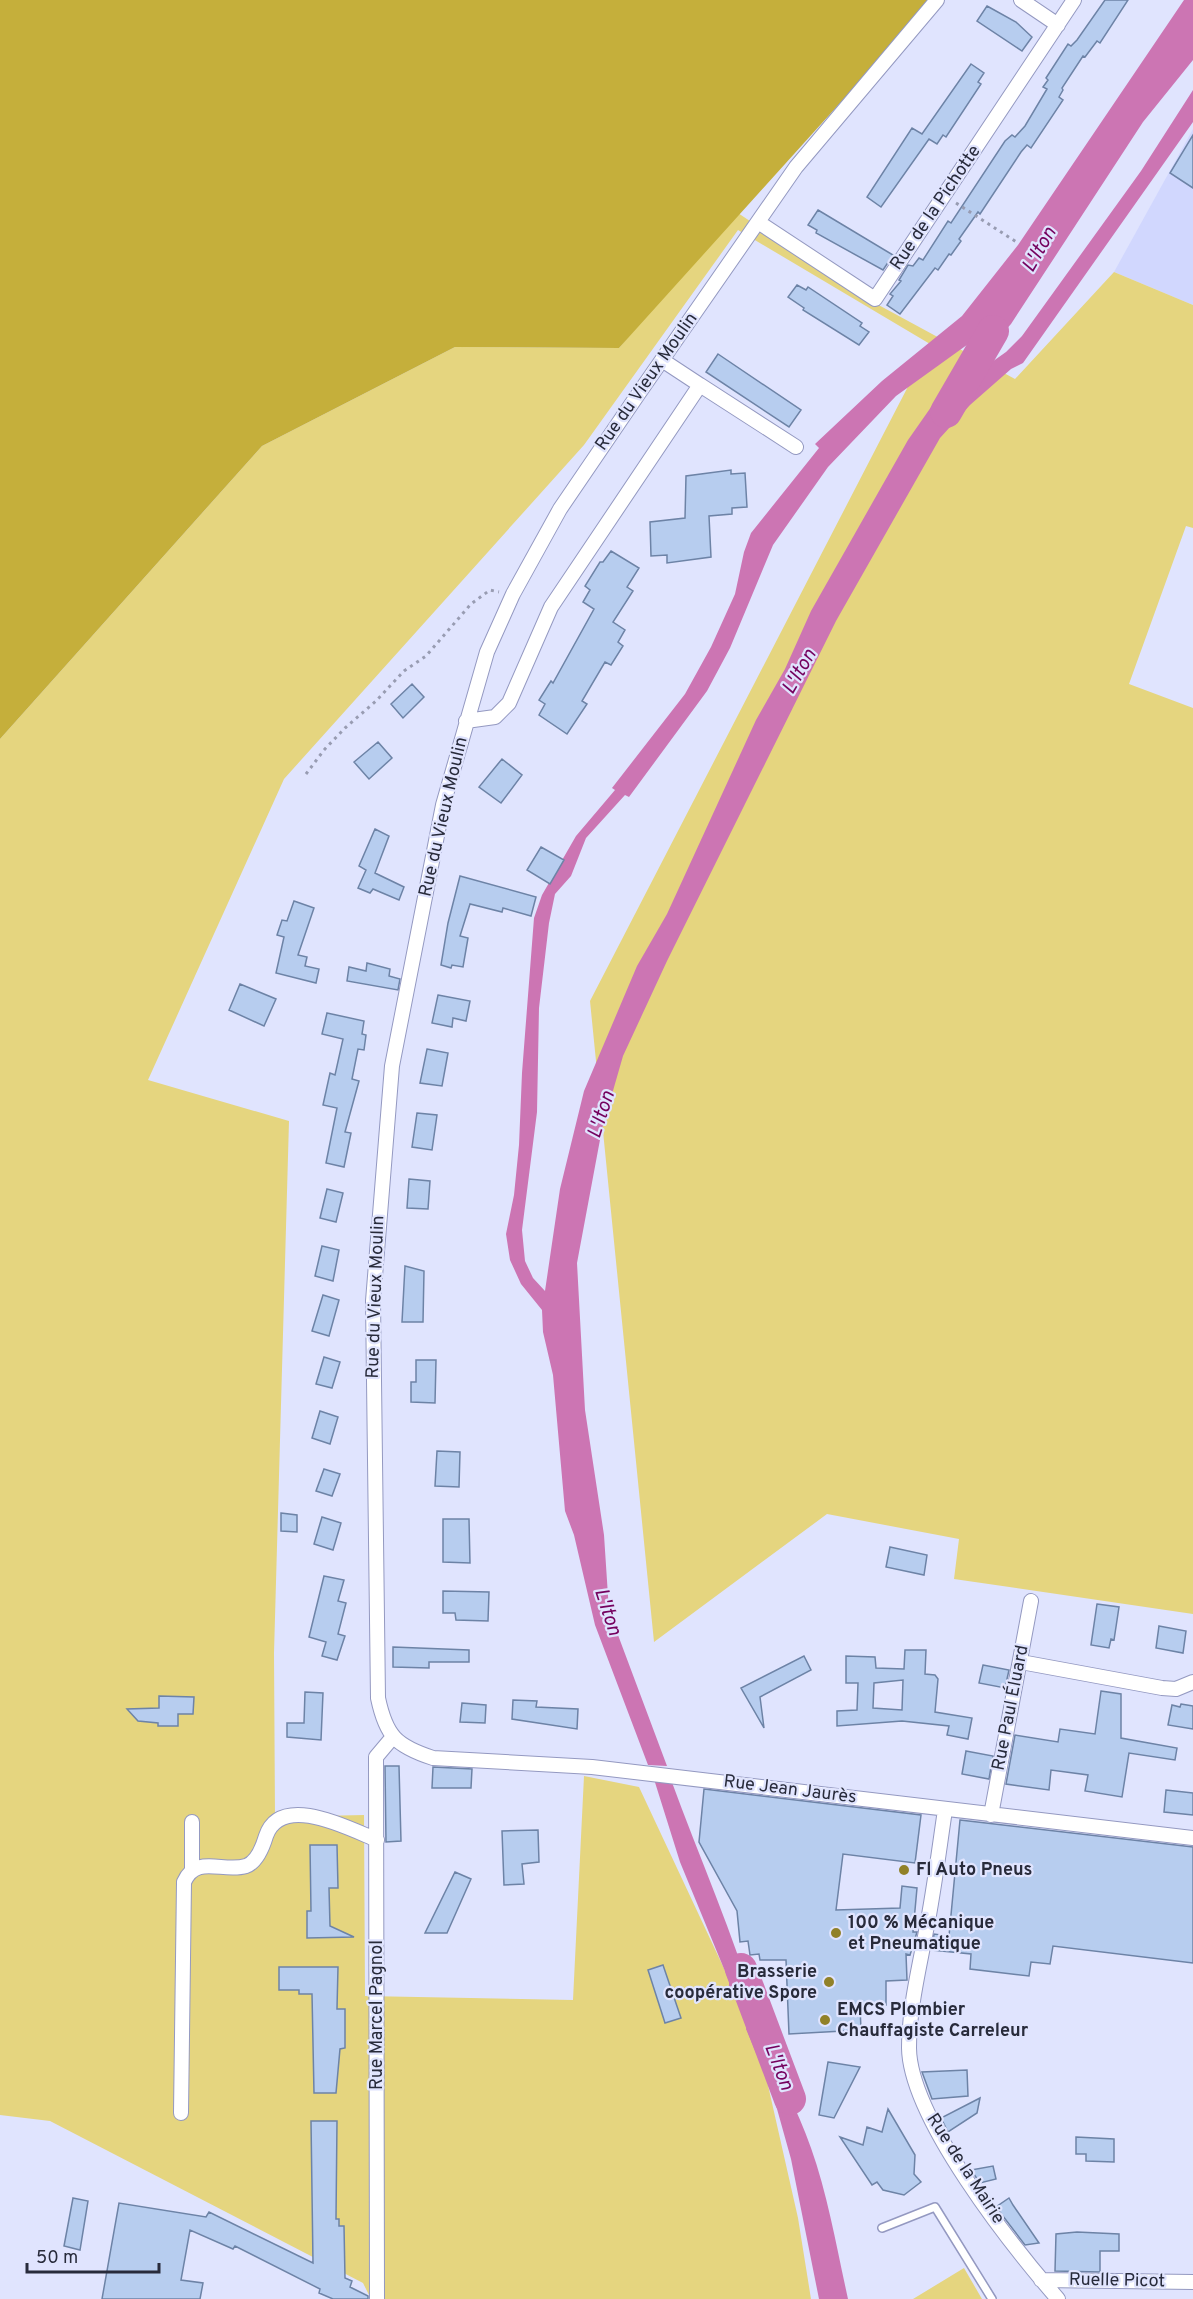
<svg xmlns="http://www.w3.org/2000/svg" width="1193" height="2299" font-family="Overpass,sans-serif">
  <rect width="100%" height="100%" fill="#e0e4fe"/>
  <path fill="#d1d7fe" d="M1193,129V305L1114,272Z"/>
  <path fill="#e5d57f" d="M735,211L862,296L1015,379L1114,272L1193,305V528L1186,526L1129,684L1193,708V1614L954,1579L959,1539L827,1514L654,1642L590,1001L930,344L738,230L584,445L284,779L148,1080L289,1121L274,1653L275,1817L364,1815L365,1996L573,2000L584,1776L639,1787L758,2041L798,2218L811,2299H371L363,2283L50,2121L0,2115V739L262,446L455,347L619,348Z
    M964,2268L982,2299H913Z"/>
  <path fill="#c5af3b" d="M0,0H933L619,348L455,347L262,446L0,739Z"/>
  <path fill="#cc75b3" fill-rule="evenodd" d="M1184,0H1193V60L1143,122L1011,324L970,370L968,379L1006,352L1022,336L1141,171L1193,90V122L1023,363L1011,369L970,405L940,438L836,621L667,961L623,1056L602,1129L577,1263L585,1410L604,1535L609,1611L667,1766L648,1765L595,1625L574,1535L565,1511L553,1375L543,1332L542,1310L521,1284L510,1260L506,1234L514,1195L519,1145L522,1073L534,918L542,895L576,836L615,790L612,788L685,694L711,647L735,594L744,552L751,533L819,448L815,444L882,381L962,316L1018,245ZM971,342L973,344L958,373L950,380L908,440L811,611L785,669L756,720L667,914L637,966L584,1091L560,1189L545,1291L533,1278L525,1261L522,1230L537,1112L539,1008L549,923L555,894L571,876L586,838L625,795L629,797L707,691L730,648L773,545L828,467L896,396Z
    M653,1776L670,1777C699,1857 734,1935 758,2017C770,2061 796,2104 811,2148C828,2196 837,2249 848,2299H819L791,2159L772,2091L746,2029L748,2024L741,1997L735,1998L729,1990V1981L680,1862Z"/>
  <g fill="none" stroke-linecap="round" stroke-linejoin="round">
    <path stroke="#cc75b3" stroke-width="32" d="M946,412L993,331
      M741,1969L790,2099"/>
  </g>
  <path fill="#b7cdef" stroke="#6d83a6" stroke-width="1.5" fill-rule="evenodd" d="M1105,0H1128L1100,43L1097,41L1085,57L1083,56L1062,88L1063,90L1059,97L1063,100L1031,148L1027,145L1021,152L980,214L978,212L959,239L961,241L951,255L949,254L938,270L935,268L900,314L887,305L893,296L890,294L901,281L899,280L908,265L913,266L919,258L923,260L948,221L951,223L1005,141L1012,135L1015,137L1025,126L1047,89L1043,87L1048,80L1046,78L1068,44L1071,46L1077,40Z
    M987,6L1016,22L1032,37L1022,51L977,21Z
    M971,64L984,73L978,82L981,84L946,137L943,135L937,144L929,139L881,207L867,197L912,128L922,134Z
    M1193,135V188L1170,173Z
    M818,210L893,255L883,270L816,233L817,230L808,225Z
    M797,285L806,290L808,287L862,323L860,326L869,332L859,345L803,310L804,308L788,297Z
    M718,354L801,410L789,427L706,372Z
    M731,470V474L745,473L747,507L732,508V514L709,516L711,557L667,563V555L651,556L650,522L685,518L686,476Z
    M611,551L639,568L627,587L633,591L613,622L625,630L618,642L623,646L611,665L605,662L582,701L587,704L567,734L539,715L545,704L539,700L551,681L553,683L594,609L583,602L590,590L585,586L600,562H603Z
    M412,684L424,697L403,718L391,704Z
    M378,742L392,758L369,779L354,762Z
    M502,759L522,775L501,803L479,787Z
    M375,829L389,836L375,873L404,887L399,900L373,889L370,893L358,888L366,870L359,866Z
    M541,847L564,860L550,884L527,870Z
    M460,876L536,897L531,916L503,908L502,912L470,904L460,936L468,938L463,967L452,965L451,968L441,965L448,923Z
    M294,901L314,908L298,955L307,957L305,966L319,969L316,983L276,973L284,937L277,935L282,920L287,921Z
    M367,963L390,969L389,976L400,979L398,990L347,981L349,967L366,971Z
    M240,984L276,999L264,1026L229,1010Z
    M438,995L470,1001L466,1021L453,1018L452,1027L432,1023Z
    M327,1013L364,1021L362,1034L366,1035L364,1050L358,1049L352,1079L359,1081L345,1132L351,1133L344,1167L326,1163L337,1108L323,1105L330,1073L335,1075L343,1039L322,1034Z
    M427,1049L448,1053L442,1086L420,1083Z
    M417,1113L437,1115L432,1150L412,1147Z
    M409,1179L430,1181L428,1209L407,1208Z
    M327,1189L343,1193L336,1222L320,1218Z
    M322,1246L339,1250L333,1281L315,1276Z
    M405,1266L424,1271L423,1322H402Z
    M323,1295L339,1300L329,1336L312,1331Z
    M324,1357L340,1362L332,1388L316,1384Z
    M416,1360H436L435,1403L411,1402V1382H416Z
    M320,1411L338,1417L330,1444L312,1438Z
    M437,1451L460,1452L459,1487L435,1486Z
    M324,1469L340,1474L332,1496L316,1491Z
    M281,1513L297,1515V1532L281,1531Z
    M322,1517L341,1523L333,1550L314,1544Z
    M443,1519H469L470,1563L443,1562Z
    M890,1547L927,1555L924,1575L886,1567Z
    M324,1576L344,1580L338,1601L346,1603L338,1634L345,1636L337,1660L322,1656L326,1642L309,1637Z
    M443,1591L489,1592L488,1621L456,1620L455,1613H443Z
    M1097,1604L1119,1607L1114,1640L1111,1639L1109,1648L1091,1645Z
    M1159,1626L1186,1631L1183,1653L1156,1648Z
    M393,1647L469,1650V1662H429V1668L393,1667Z
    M905,1650H926L925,1674L935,1675L938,1679L935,1712L972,1718L968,1739L947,1735L949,1726L902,1721L837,1726V1711L857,1710L858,1683H846V1656L875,1657L876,1668L904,1669ZM903,1680L902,1710L873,1708L874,1683Z
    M804,1656L811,1670L760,1697L764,1728L741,1688Z
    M983,1665L1009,1670L1005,1688L979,1683Z
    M1101,1691L1121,1694V1738L1177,1748L1175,1760L1129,1753L1122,1797L1085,1791L1088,1775L1051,1770L1049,1790L1006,1784L1015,1735L1058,1742L1060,1729L1095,1734Z
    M305,1692L323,1693L321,1740L287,1737V1723H304Z
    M159,1696L194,1697L193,1714H178V1726H158V1723L138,1721L127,1709L159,1708Z
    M513,1700L537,1701L536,1707L578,1709L577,1729L512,1719Z
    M462,1703L486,1705L485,1723L460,1722Z
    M1181,1704L1193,1706V1729L1168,1725L1172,1705L1180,1707Z
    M966,1751L993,1756L989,1779L962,1774Z
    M385,1766H399L401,1841L386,1842Z
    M433,1767L472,1769L471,1788H432Z
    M704,1789L921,1815L915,1863L843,1854L836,1910L900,1908L902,1886L917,1888L913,1932H917L910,1955L906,1954L907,1980L886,1981V2005L860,2006L861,2030L789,2034L786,1960H760L759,1954L750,1955L748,1941L740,1942L737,1911L699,1842Z
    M1166,1790L1193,1793V1815L1164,1812Z
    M960,1820L1193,1847V1963L1053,1946L1050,1964L1031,1962L1029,1976L970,1969L971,1954L932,1950L934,1934L949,1936Z
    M538,1830L539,1862L522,1864L524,1884L504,1885L502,1831Z
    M310,1845H337L338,1888H329L330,1926L354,1937L307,1938V1911H311Z
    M455,1872L471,1879L447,1933H425Z
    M663,1965L681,2018L665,2023L648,1970Z
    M279,1967H338L337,2009H345V2048L340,2049L336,2093H314L312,1994H299V1990H279Z
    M828,2062L860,2067L834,2118L819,2115Z
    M967,2070L968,2096L932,2099L922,2072Z
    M980,2098L977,2113L948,2132L941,2118Z
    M888,2109L915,2155L914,2174L921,2182L904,2195L883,2190L877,2182L872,2185L840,2137L863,2145L867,2127L882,2132Z
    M311,2121H337L336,2219H339V2226H344L345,2278L352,2281L350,2287L368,2296V2299H333L319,2293L320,2289L235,2246L233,2249L190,2230L181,2280L203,2283L200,2299H102L119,2203L206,2217L209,2212L313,2263Z
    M1076,2137L1114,2139V2162L1086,2161V2154H1076Z
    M993,2166L996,2179L980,2183L971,2170Z
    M73,2198L88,2201L80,2250L64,2246Z
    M1009,2198L1013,2205L1039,2243L1025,2245L996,2207Z
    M1077,2232L1119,2234V2251H1100V2272L1055,2271L1056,2234Z"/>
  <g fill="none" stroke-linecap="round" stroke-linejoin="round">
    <g stroke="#9499c1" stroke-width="10">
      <path id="lane" d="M882,2228L935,2207L992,2299"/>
    </g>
    <g stroke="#9499c1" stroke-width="16">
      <path id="street" d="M937,0L796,167L639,393L560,509L513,594L487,652L443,805L392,1066L373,1301L378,1698C386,1736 396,1746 433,1758L592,1767L1193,1838
        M1021,0L1058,25
        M758,222L875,299L1074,0
        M700,385L796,447
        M466,721L495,717L509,703L551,607L700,385L662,360
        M1021,1662L1162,1688L1176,1689L1193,1682
        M945,1810C939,1850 934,1891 926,1931C919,1969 909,2009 909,2048C910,2118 1012,2246 1058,2299
        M991,1815L1031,1601
        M192,1822V1869
        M181,2113L184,1882C196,1854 223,1873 246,1866C257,1862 263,1846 266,1836C281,1792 350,1829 377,1840
        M1041,2280L1193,2282
        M377,2299L376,1757L392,1738"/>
    </g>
    <path stroke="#989cb2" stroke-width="3" stroke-dasharray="3 4.5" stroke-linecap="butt" d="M956,203L1018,243
      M306,774L324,750L345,728L376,701L404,671L426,656L471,604L490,590L499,592"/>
    <use href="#lane" stroke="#fff" stroke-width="7"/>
    <use href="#street" stroke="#fff" stroke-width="14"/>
  </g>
  <g fill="#918128" stroke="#e0e4fe" stroke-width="2">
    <circle cx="904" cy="1870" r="6"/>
    <circle cx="836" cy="1933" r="6"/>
    <circle cx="829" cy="1982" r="6"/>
    <circle cx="825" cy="2020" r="6"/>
  </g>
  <g text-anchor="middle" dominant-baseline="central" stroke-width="4.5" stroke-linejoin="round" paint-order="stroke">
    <g font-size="18" fill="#282b3b" stroke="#e0e4fe">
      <text transform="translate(936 208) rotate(-56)">Rue de la Pichotte</text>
      <text transform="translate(647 382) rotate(-55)">Rue du Vieux Moulin</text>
      <text transform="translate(444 817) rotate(-77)">Rue du Vieux Moulin</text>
      <text transform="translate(376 1297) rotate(-88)">Rue du Vieux Moulin</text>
      <text transform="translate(1011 1708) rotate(-79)">Rue Paul Éluard</text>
      <text transform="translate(790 1790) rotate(7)">Rue Jean Jaurès</text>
      <text transform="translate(377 2015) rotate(-90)">Rue Marcel Pagnol</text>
      <text transform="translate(965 2169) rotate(57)">Rue de la Mairie</text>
      <text transform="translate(1117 2281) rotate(1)">Ruelle Picot</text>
    </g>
    <g font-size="18" font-weight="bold" fill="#282b3b" stroke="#e0e4fe" text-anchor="start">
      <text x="916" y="1870">Fl Auto Pneus</text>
      <text x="848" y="1923">100 % Mécanique<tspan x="848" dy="21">et Pneumatique</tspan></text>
      <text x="817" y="1972" text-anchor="end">Brasserie<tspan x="817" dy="21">coopérative Spore</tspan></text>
      <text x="837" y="2010">EMCS Plombier<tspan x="837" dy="21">Chauffagiste Carreleur</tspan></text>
    </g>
    <g font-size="20" font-style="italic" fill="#74015e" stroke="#e0e4fe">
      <text transform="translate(1040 250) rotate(-60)">L'Iton</text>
      <text transform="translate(800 672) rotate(-60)">L'Iton</text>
      <text transform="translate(602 1115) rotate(-72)">L'Iton</text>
      <text transform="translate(607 1612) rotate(72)">L'Iton</text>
      <text transform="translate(778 2067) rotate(69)">L'Iton</text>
    </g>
  </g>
  <path d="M27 2263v9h132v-9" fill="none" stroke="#282b3b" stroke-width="3"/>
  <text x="36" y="2263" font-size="18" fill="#282b3b" stroke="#e0e4fe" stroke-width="4.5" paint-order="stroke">50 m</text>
</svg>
